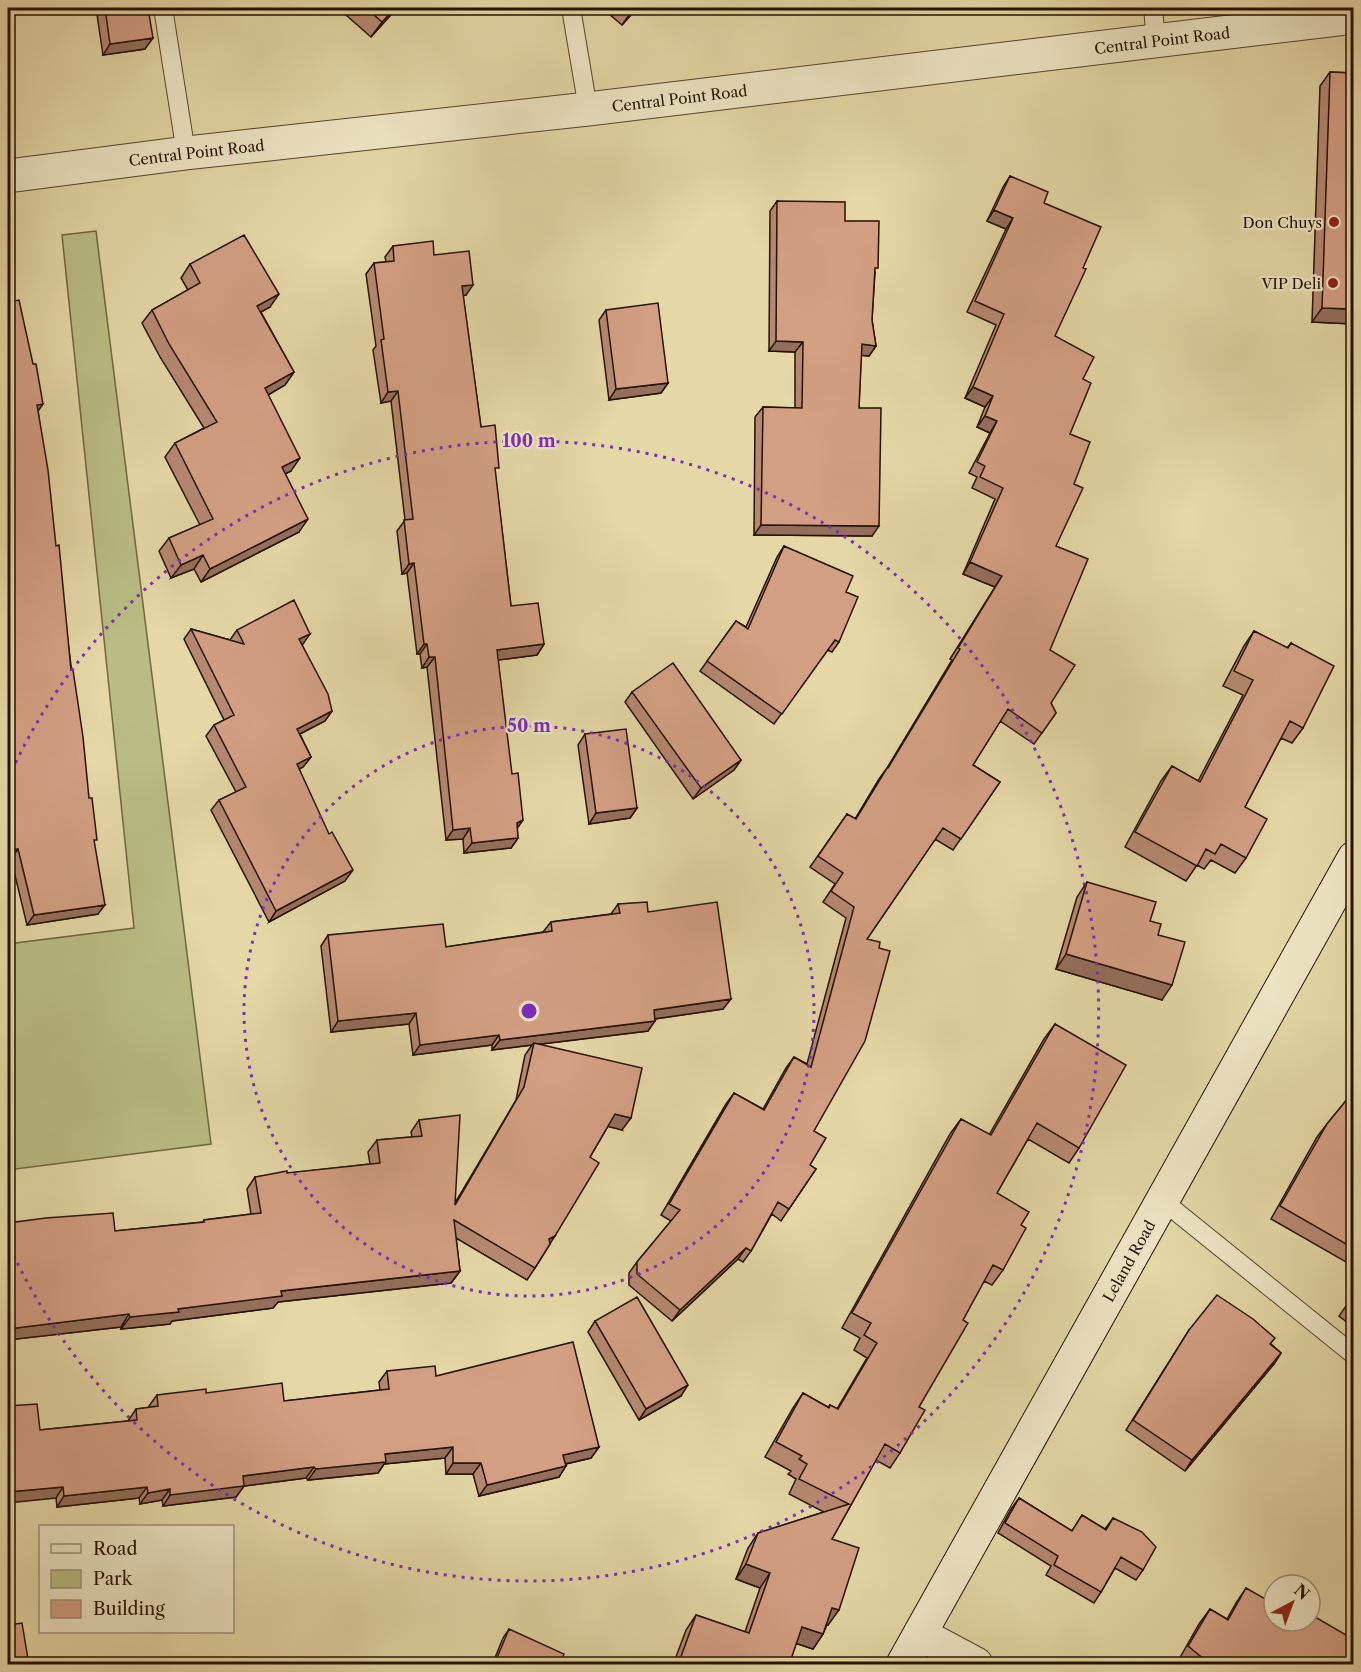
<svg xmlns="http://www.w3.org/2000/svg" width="1361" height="1672" font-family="'Libre Caslon Text',serif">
  <rect width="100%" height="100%" fill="#e5d7a6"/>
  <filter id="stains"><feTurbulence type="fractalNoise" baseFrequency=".00333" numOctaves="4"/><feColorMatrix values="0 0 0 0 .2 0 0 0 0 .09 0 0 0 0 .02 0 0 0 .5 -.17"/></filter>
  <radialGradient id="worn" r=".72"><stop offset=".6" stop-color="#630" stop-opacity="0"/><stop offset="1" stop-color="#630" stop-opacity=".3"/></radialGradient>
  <path fill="#b9bd83" stroke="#706642" stroke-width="1.5" d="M96,231L211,1144L8,1170V944L134,928L62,235Z"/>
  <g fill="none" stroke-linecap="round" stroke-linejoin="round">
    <g stroke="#56422a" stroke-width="20">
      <path id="service" d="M163,8L186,153
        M571,8L588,109
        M1153,8L1156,40
        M1163,1201L1354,1355"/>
    </g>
    <g stroke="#56422a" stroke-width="35">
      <path id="minor" d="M920,1634L976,1664"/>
    </g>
    <g stroke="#56422a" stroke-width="35">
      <g id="tertiary">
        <path id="s1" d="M8,176L186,153L588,109L1354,17"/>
      </g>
    </g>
    <g stroke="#261000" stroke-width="35">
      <g id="secondary">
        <path id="s2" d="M903,1664L1354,858"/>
      </g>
    </g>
    <use href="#service" stroke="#eee5c5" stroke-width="18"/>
    <use href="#minor" stroke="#eee5c5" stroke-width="33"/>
    <use href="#tertiary" stroke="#eee5c5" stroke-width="33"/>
    <use href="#secondary" stroke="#eee5c5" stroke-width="33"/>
  </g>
  <path fill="#b58971" stroke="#261000" stroke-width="1.5" d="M96,8H148L145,49L103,55Z
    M338,8H397L371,37Z
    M602,8H637L622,25Z
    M1330,72L1353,73V324L1312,322L1320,86Z
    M1010,176L1044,203L1055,336L1083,379L1070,434L1074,484L1056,546L1050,650L1051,703L1056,713L1034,744L1000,721L973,765L1000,782L953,850L935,839L867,939L814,1131L810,1165L816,1169L781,1221L772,1214L751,1251L743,1262L738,1259L672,1321L629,1285V1273L637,1262L671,1221L661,1215L726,1104L734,1093L763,1109L786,1068L794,1057L807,1064L846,918L823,902L835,884L810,867L847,814L855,819L879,779L887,768L952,660L950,659L995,587L963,574L995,499L972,488L977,477L969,473L990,433L977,427L985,407L965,398L996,325L967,312L1006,229L987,221L1003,187Z
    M777,201L845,221L875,272L872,320L876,346L869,356L861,355L859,408L872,536L754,535L755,417L763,407L795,408V352L769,351L770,211Z
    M393,246L434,255L466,295L463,296L481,427L495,473L511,606L544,644L537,655L498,660L518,838L511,848L464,853L463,839L446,840L427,667L422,668L420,654H417L407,573L402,574L397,531L405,520L391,401L381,403L373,350L376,346L366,274L374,263L386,262L385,257Z
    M190,264L270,307L261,312L294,372L285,385L268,395L291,471L285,474L299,532L201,582L194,569L171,578L159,551L169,538L200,525L165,457L175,443L204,428L160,357L142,323L152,310L188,290L181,278Z
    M8,302L38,411L94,843L98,914L27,925L11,859Z
    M606,310L668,383L661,393L609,400L599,320Z
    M784,546L846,592L839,642L832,652L827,650L774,724L700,671L736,621L746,627L777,557Z
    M191,629L230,640L237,630L303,644L302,645L332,711L325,721L300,734L311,757L303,767L299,769L345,881L269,922L211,810L219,800L236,792L206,736L214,725L224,720L184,639Z
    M1254,631L1287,648L1291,643L1303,728L1292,743L1281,738L1245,807L1246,858L1235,873L1211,860L1204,869L1197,865L1186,881L1125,847L1161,781L1172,766L1198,781L1243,695L1223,686L1244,646Z
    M632,692L741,760L734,770L693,799L625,702Z
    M585,734L637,808L630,818L589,824L578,745Z
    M1087,882L1150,921L1158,935L1162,1000L1056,969L1077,897Z
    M618,904L648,912L723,1009L655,1019L648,1031L540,1044L622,1130L608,1126L590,1157L550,1244L535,1268L527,1280L456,1238L460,1271L451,1283L278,1302L273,1308L172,1321L170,1324L121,1329V1327L8,1340V1223L115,1231L203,1222L204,1220L251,1214L247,1189L255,1177L370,1164L368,1152L377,1140L412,1137L411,1132L419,1120L455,1203L516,1100L525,1055L532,1045L492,1050V1045L413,1055L409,1024L331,1032L321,946L328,935L446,947L543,932L551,922L611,914Z
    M1055,1024L1079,1148L1069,1163L1028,1139L997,1193L1021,1225L1003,1270L992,1285L984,1281L963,1320L919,1407L900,1453L890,1468L876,1460L832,1539L828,1625H827L823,1634L813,1649L796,1643L789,1665H673L686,1630L696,1615L745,1632L760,1588L736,1579L748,1548L758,1533L824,1512L789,1494L796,1479L788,1474L791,1471L765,1457L793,1408L803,1393L828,1407L830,1405L837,1409L867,1358L854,1350L860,1338L842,1328L950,1134L961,1119L989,1135L1044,1039Z
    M1353,1092V1266L1271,1219L1317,1137L1327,1124Z
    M1353,1296V1327L1339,1316Z
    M595,1321L681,1396L639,1420L588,1332Z
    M1189,1330L1271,1344L1281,1353L1274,1364L1185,1471L1126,1430Z
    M387,1371L436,1376L599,1447L591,1458L566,1464L559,1477L479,1496L473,1474H446L445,1458L384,1464L378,1473L308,1480L306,1478L244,1486L236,1497L163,1506L162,1500L140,1504L139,1498L57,1507L56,1498L40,1430L128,1421L136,1409L149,1408V1406L157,1395L206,1393L284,1401L380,1390L379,1382Z
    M1019,1498L1072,1531L1082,1515L1105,1529L1113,1518L1143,1570L1136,1580L1115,1568L1101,1592L1094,1603L1046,1575L1051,1566L998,1533L1011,1509Z
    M1246,1588L1353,1665H1182L1178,1661L1199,1624L1210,1609L1227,1619L1236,1603Z
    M509,1629L559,1665H492L503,1638Z"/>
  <path fill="#946f5c" stroke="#261000" stroke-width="1.5" d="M395,8H397L371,37L382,22Z
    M635,8H637L622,25L632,11Z
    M153,38L145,49L103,55L110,44Z
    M994,210L1013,218L1006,229L987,221Z
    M473,285L466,295L454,297L462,286Z
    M279,294L270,307L248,319L257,306Z
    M1322,308L1353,309V324L1312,322Z
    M776,341L803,342L795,352L769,351Z
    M862,344L876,346L869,356L855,355Z
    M294,372L285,385L256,402L265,388Z
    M668,383L661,393L609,400L616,389Z
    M973,387L993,396L985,407L965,398Z
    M398,391L391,401L381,403L388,392Z
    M43,404L36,414L37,405Z
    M985,416L997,421L990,433L977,427Z
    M300,458L291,471L273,480L282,467Z
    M308,519L299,532L201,582L210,569Z
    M761,525L879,526L872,536L754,535Z
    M203,555L194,569L171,578L181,565Z
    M970,562L1002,576L995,587L963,574Z
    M414,563L407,573L402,574L409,564Z
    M310,634L303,644L292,650L299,639Z
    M424,644H427L420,654H417Z
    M544,644L537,655L490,661L497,650Z
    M429,657H435L427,667L422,668Z
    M332,711L325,721L290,739L297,729Z
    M311,757L303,767L290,774L297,764Z
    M741,760L734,770L693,799L701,788Z
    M637,808L630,818L589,824L596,813Z
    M523,820L516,830L517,823Z
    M470,828L463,839L446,840L453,830Z
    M518,838L511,848L464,853L472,843Z
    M18,849L11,859L8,860V851Z
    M353,870L345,881L269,922L276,911Z
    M105,905L98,914L27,925L34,915Z
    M1066,954L1172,985L1162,1000L1056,969Z
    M731,999L723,1009L647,1020L654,1010Z
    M416,1013L409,1024L331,1032L338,1021Z
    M655,1021L648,1031L533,1045L534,1043L532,1045L492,1050L500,1040Z
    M499,1035L492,1045L413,1055L420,1045Z
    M615,1114L631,1118L622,1130L606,1126Z
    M555,1236L547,1248L549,1239Z
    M746,1248L738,1259L672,1321L680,1310Z
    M460,1271L451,1283L278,1302L273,1308L172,1321L170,1324L121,1329L130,1317L178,1309L281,1291Z
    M129,1314L121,1327L8,1340V1329Z
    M1281,1353L1274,1364L1185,1471L1192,1460Z
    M688,1385L681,1396L639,1420L646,1409Z
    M453,1447L445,1458L384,1464L378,1473L308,1480L316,1469L385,1454Z
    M599,1447L591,1458L556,1466L563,1455Z
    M453,1463H481L473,1474H446Z
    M566,1466L559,1477L479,1496L487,1485Z
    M314,1467L306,1478L244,1486L236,1497L163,1506L170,1495L243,1476Z
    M63,1487L56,1498L8,1503V1492Z
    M147,1487L139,1498L57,1507L64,1496Z
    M170,1489L162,1500L140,1504L148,1493Z
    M746,1564L770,1573L760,1588L736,1579Z
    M832,1608L839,1610L828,1625L822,1623Z
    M802,1627L823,1634L813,1649L792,1642Z"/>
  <path fill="#d39f83" stroke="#261000" stroke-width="1.5" d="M105,8H148L153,38L110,44Z
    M366,8H395L382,22Z
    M1330,72L1353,73V309L1322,308Z
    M1010,176L1048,192L1044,203L1101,227L1083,268L1086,269L1055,336L1094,357L1083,379L1091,383L1070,434L1090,442L1074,484L1083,488L1056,546L1088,559L1050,650L1075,665L1051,703L1056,713L1042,733L1008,709L973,765L1000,782L961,839L943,828L867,939L880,942L879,948L890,951L865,1041L814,1131L826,1138L810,1165L816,1169L789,1209L778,1202L751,1251L746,1248L680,1310L637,1274V1262L680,1210L669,1204L734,1093L764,1110L794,1057L811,1067L854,907L831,891L843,873L818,856L847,814L856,819L887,768H888L960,649L958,648L1002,576L970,562L1003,488L980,477L985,466L977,462L997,421L985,416L993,396L973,387L1004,314L975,301L1013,218L994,210Z
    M777,201L845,202V221H879L878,268H875L872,320L876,346L862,344L859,408H881L879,526L761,525L763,407L802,408L803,342L776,341Z
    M244,235L279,294L257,306L294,372L265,388L300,458L282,467L308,519L210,569L203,555L181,565L169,538L213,519L175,443L217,422L169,344L152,310L200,283L190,264Z
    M433,241L434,255L469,251L473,285L462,286L481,427L495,425L499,468H495L511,606L538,603L544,644L497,650L512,774L518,773L523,820L517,823L518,838L472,843L470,828L453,830L435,657H429L427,644H424L414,563L409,564L404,520L413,519L398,391L388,392L381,340L384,339L374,263L394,261L393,246Z
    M8,249V302L19,300L33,364H36L43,404L37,405L48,470L56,546L59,545L71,670H73L83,737L89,798H92L97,840H94L105,905L34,915L18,849L8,851Z
    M658,303L668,383L616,389L606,310Z
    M784,546L853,576L846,592L858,597L839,642L835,640L782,714L707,661L736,621L748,629Z
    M294,600L310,634L299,639L328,694L332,711L297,729L311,757L297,764L329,834L332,832L353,870L276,911L219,800L246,787L214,725L234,715L191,629L244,644L237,630Z
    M1254,631L1288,648L1291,643L1334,666L1303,728L1290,721L1245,807L1267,819L1246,858L1221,844L1215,854L1206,849L1197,866L1135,832L1172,766L1200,782L1253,680L1234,671Z
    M673,663L741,760L701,788L632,692Z
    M626,729L637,808L596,813L585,734Z
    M1087,882L1156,902L1150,921L1161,924L1158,935L1185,942L1172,985L1066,954Z
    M647,902L648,912L717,902L731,999L654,1010L655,1021L500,1040L499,1035L420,1045L416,1013L338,1021L328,935L443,924L446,947L552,931L551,922L620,913L618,904Z
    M1055,1024L1126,1065L1079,1148L1037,1123L997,1193L1029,1212L1021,1225L1026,1228L1003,1270L993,1265L963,1320L968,1323L919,1407L925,1410L900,1453L885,1444L832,1539L859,1548L839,1610L832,1608L823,1634L802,1627L789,1665H678L696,1615L749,1633L770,1573L746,1564L758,1533L849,1504L799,1479L807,1464L799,1459L802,1456L776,1442L803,1393L829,1408L830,1405L838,1409L877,1343L864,1335L871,1323L852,1313L961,1119L991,1135Z
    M534,1043L642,1068L631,1118L615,1114L590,1157L599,1163L555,1236L549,1239L550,1244L535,1268L454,1220L460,1271L281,1291L282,1296L178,1309L179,1312L130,1317L129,1314L8,1329V1223L46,1218L113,1213L115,1231L204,1222V1220L261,1213L255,1177L287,1171V1173L380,1163L377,1140L422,1136L419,1120L460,1115L455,1205L524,1087Z
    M1353,1092V1248L1280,1206L1327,1124Z
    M1217,1295L1253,1319L1275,1338L1270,1344L1281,1353L1192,1460L1133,1420L1189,1330Z
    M1353,1296V1307L1348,1303Z
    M637,1297L688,1385L646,1409L595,1321Z
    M573,1342L599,1447L563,1455L566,1466L487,1485L481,1463H453V1447L385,1454L386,1462L316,1469L314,1467L243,1476L244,1486L170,1495V1489L148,1493L147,1487L64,1496L63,1487L8,1492V1406L37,1404L40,1430L137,1420L136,1409L158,1406L157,1395L206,1389V1393L282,1383L284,1401L389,1389L387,1371L435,1366L436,1376Z
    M1019,1498L1072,1531L1082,1515L1106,1530L1113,1518L1142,1532L1156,1547L1143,1570L1121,1557L1101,1592L1054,1565L1058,1556L1005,1523Z
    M1246,1588L1274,1604V1621H1310V1614L1353,1639V1665H1214L1204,1659L1188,1646L1210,1609L1228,1620Z
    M22,1623L29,1665H8V1625Z
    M509,1629L564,1654L559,1665H494Z"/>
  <g fill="none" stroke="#7b2cbf" stroke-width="3" stroke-dasharray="3 6">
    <circle cx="529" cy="1011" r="285"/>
    <path d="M8 779A570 570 0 1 1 8 1243"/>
  </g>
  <g fill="#8f2418" stroke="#eee5c5" stroke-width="2">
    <circle cx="1334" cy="222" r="6"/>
    <circle cx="1333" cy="283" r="6"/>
  </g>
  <g text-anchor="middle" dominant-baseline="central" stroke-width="4.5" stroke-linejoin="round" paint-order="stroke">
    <g font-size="15" fill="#261000" stroke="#eee5c5">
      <text stroke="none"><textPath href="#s1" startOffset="1162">Central Point Road</textPath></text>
      <text stroke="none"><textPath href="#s1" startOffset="676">Central Point Road</textPath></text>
      <text stroke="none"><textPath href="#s1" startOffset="190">Central Point Road</textPath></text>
      <text stroke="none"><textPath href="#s2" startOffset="462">Leland Road</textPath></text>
    </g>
    <g font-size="15" fill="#261000" stroke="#eee5c5" text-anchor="end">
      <text x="1322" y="222">Don Chuys</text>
      <text x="1321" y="283">VIP Deli</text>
    </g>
  </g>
  <circle cx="529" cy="1011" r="9" fill="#7b2cbf" stroke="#eee5c5" stroke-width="3"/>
  <g font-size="18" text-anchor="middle" font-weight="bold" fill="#7b2cbf" stroke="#eee5c5" stroke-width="4.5" stroke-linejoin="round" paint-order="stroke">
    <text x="529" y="447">100 m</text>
    <text x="529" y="732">50 m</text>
  </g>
  <rect width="1361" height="1672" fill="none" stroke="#e5d7a6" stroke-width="30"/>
  <rect x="9" y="9" width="1343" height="1654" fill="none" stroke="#261000" stroke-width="3"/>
  <rect x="15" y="15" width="1331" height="1642" fill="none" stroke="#261000" stroke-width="1.5"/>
  <rect x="39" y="1525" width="195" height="108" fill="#eee5c5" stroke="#9e9076" stroke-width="1.5"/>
  <rect x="51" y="1544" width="30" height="9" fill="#eee5c5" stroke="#9e9076" stroke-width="1.5"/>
  <text x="93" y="1555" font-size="18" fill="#261000">Road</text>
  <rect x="51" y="1570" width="30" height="18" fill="#b9bd83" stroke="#9e9076" stroke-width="1.5"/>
  <text x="93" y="1585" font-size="18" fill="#261000">Park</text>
  <rect x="51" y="1600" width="30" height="18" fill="#d39f83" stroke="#9e9076" stroke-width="1.5"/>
  <text x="93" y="1615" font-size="18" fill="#261000">Building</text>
  <g transform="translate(1292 1603) rotate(41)"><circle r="28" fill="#eee5c5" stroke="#9e9076" stroke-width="1.5"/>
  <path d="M0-4.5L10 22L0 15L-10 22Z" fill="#8f2418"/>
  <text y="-9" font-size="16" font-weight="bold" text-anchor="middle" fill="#261000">N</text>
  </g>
  <rect width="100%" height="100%" filter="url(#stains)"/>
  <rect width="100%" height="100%" fill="url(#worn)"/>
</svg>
